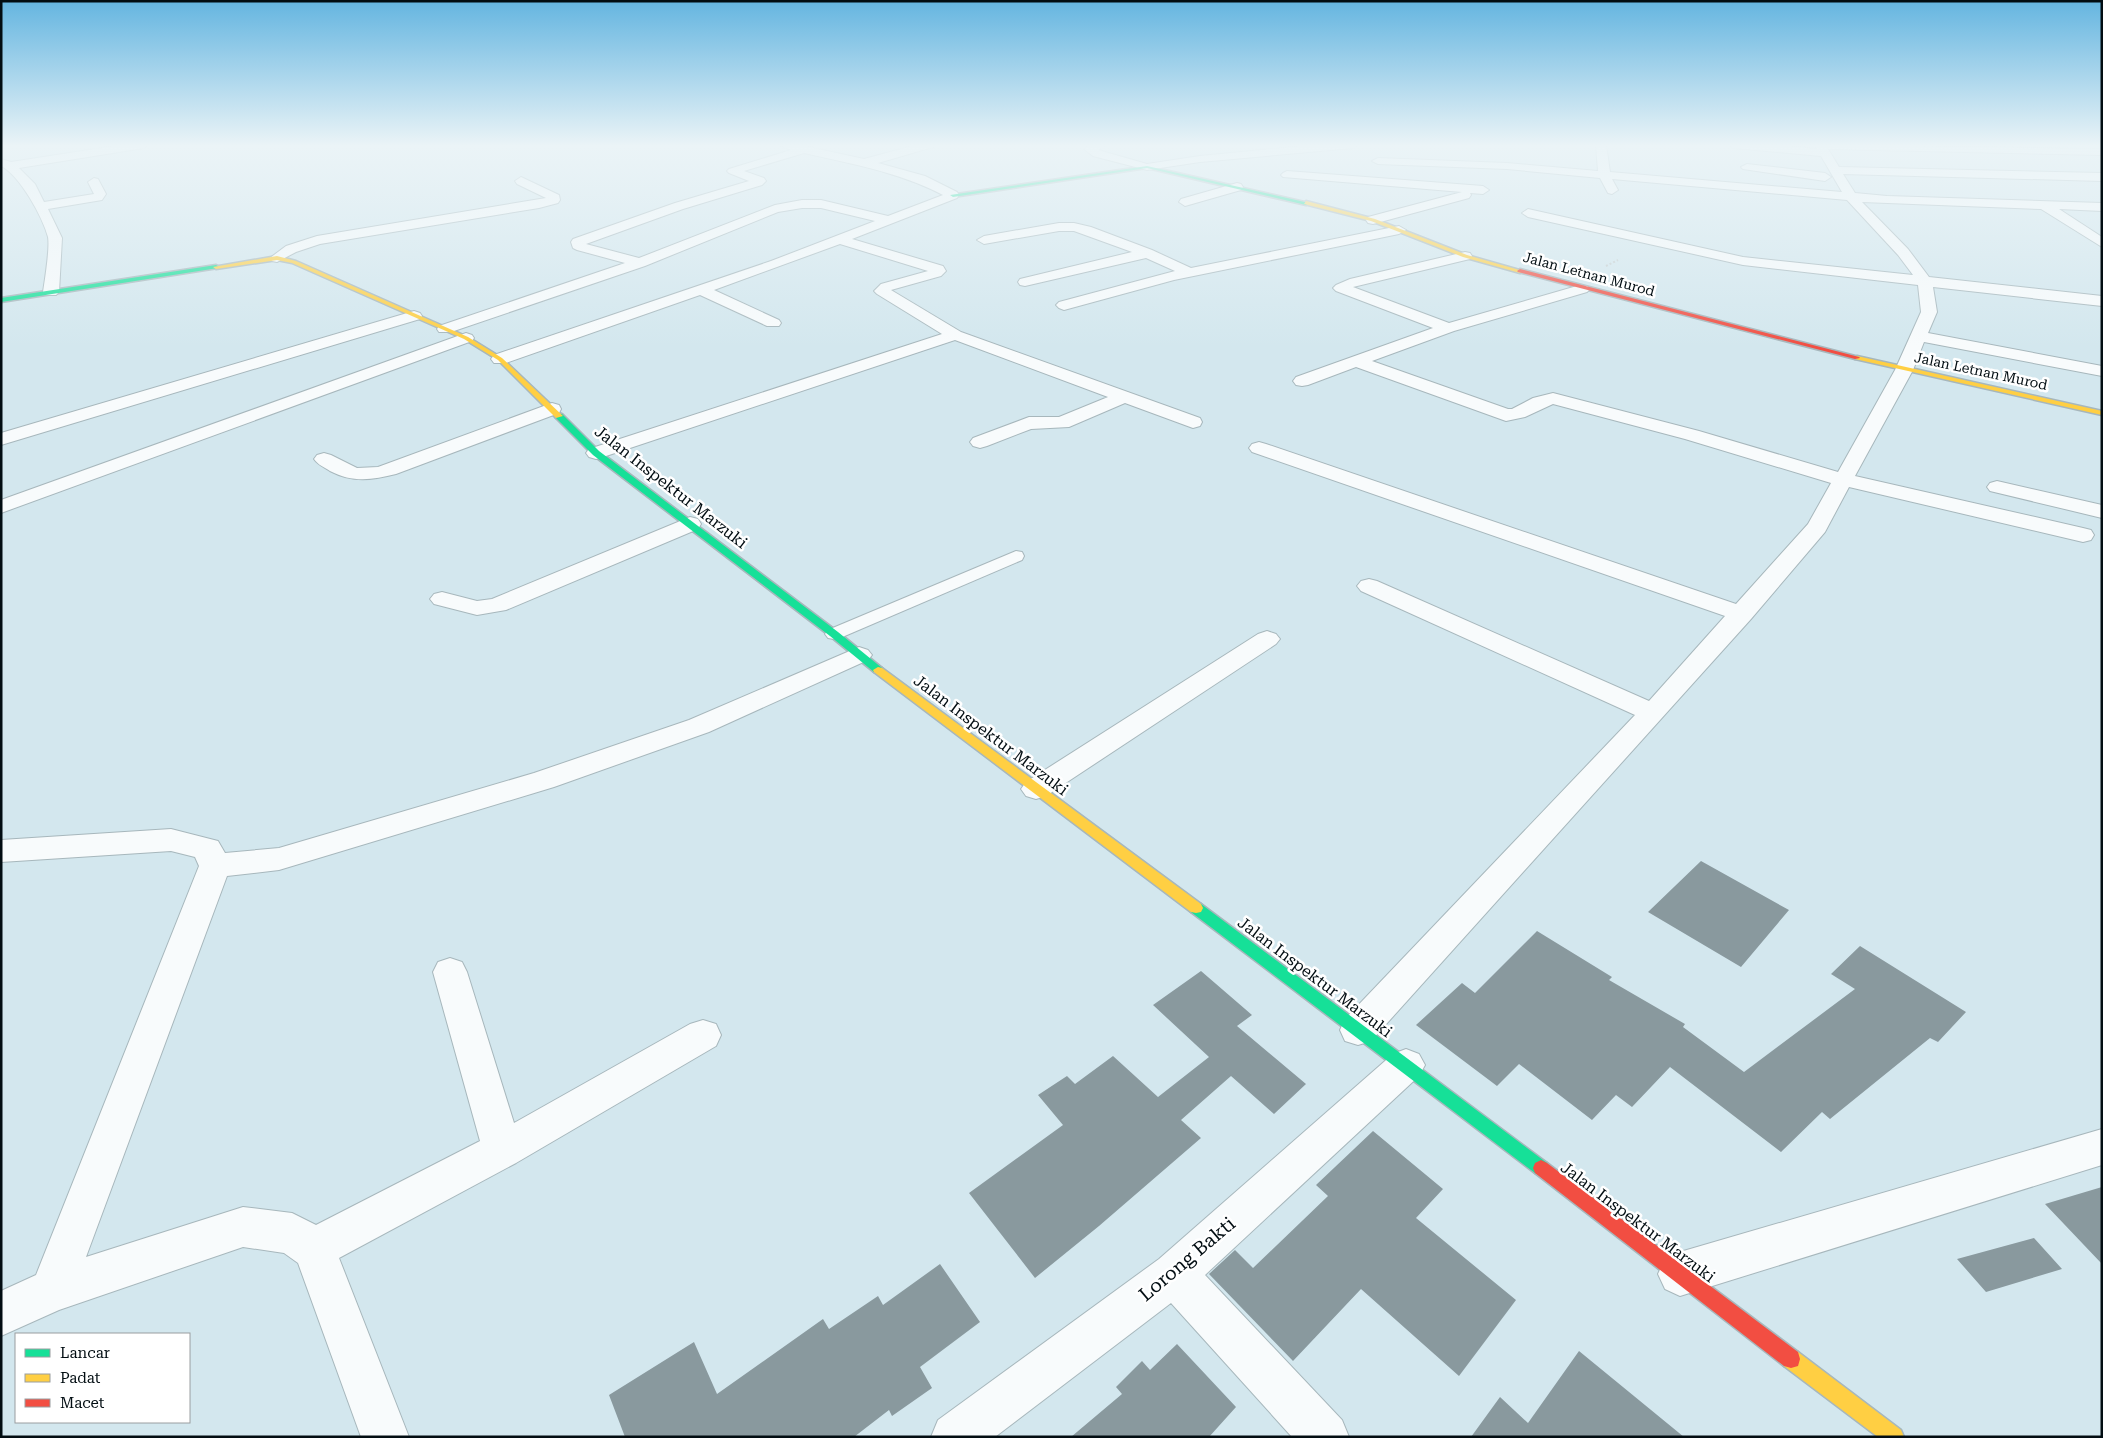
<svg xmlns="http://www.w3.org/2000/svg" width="2103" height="1438" font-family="'Roboto Serif',serif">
  <rect width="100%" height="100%" fill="#d3e7ee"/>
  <path fill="#89999e" d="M1701,861L1789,910L1741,967L1648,912Z
    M1537,931L1612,977L1609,980L1685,1024L1683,1027L1744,1072L1855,989L1831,974L1860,946L1966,1012L1938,1042L1930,1038L1830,1119L1822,1112L1781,1152L1670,1067L1632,1107L1616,1095L1592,1120L1519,1064L1497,1086L1416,1025L1462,983L1475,993Z
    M1201,971L1252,1015L1237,1026L1306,1084L1274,1114L1231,1076L1181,1120L1201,1138L1099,1226L1035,1278L969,1193L1063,1125L1038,1095L1067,1076L1075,1084L1113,1056L1158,1097L1209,1057L1153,1005Z
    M1373,1131L1443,1189L1416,1218L1516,1300L1459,1376L1361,1289L1293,1361L1209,1274L1235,1250L1253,1268L1328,1196L1316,1185Z
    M2102,1187V1264L2045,1204Z
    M2034,1238L2062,1269L1986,1292L1957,1259Z
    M940,1264L980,1322L920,1367L932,1388L892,1416L889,1410L854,1437H625L609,1395L694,1342L717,1394L823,1319L829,1329L878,1296L883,1305Z
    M1177,1344L1236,1407L1209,1437H1071L1122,1394L1116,1387L1142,1361L1150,1370Z
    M1579,1351L1684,1437H1471L1500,1397L1528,1423Z"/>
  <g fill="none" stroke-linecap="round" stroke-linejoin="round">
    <g stroke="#a7b7bc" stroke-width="2">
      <path id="lane" d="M1016,551L1022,552L1024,556L1022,560L840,638L834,639L828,638L825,634L828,630Z"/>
    </g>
    <g stroke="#a7b7bc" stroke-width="2">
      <path id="street" d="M121,145H149L144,148L19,168L35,184L44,202L94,194L88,182L94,178L98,179L106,194L102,200L48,209L62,238L59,292L56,295H46L43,292C45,279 50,248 48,237C43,218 20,175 1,166V159L11,162Z
        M780,145L804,146L864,159L916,145H934L933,147L878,163L925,176L957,192L959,195L957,198L852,239L943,266L946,271L941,276L891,290L961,332L1200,418L1202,422L1200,426L1193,428L1125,403L1069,427L1031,429L987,446L980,448L973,446L970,442L973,438L1029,417H1059L1108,397L955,340L603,457L596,459L589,457L586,453L589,449L942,334L877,294L874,291L881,284L928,271L840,244L714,290L779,320L781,323L779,326H767L700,295L506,363H494L491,359L494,355L771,261L875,221L821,208H802L778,212L645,266L451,332H439L437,329L439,326L625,263L577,250L573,248L571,242L573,239L675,203L749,181L729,173L727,171L729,169L791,150ZM804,153C852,164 899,172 943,195L888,216L821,200H802L775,205L639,258L586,244L683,209L762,185L766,181L764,178L744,171Z
        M1089,145H1105L1098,150L1147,164L1200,156L1314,145H1358L1353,148L1200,162L1147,170L1093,156L1084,149Z
        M1596,145H1606L1610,172L1842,192L1821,156L1734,148L1729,145H1775L1817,149L1815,145L2102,149V155L1828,149L1839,167L2102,173V181L1843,174L1855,193L1887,196L2102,203V211L2059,209L2102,237V247L2041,209L1862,202L1908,249L1929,277L2102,296V306L1933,287L1937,312L1928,333L2102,366V376L1924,342L1913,370L1855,476L2083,528L2091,530L2094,535L2091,540L2083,542L1849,487L1825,532L1751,619L1371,1041L1358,1045L1345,1041L1340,1030L1345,1019L1635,715L1361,591L1357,586L1361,581L1369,579L1377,581L1649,701L1725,616L1252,452L1249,448L1252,444L1259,442L1266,444L1736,604L1808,524L1831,483L1685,439L1553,404L1525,417L1506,421L1356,367L1308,385L1302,386L1296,385L1293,381L1296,377L1433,328L1336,291L1333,288L1336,285L1350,279L1465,252L1470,253L1472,256L1470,259L1353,287L1449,323L1577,286H1587L1590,289L1587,292L1454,331L1372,361L1508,409H1512L1533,398L1553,393L1699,431L1838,472L1895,370L1921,312L1918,285L1743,265L1528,217L1522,213L1528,209L1743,257L1913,275L1898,255L1847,200L1612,179L1618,190L1612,194L1608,193L1600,178L1507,169L1378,164L1372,161L1378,158L1507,163L1598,171Z
        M1747,164L1825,173L1831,177L1825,181L1743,169L1741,167Z
        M1287,171L1483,186L1489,190L1483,194L1470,193L1471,195L1469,198L1373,224L1368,223L1366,220L1368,217L1462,192L1283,177L1281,175L1283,173Z
        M521,177L559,195L560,200L558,203L539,208L320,244L296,252L277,262L272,261L270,258L286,246L317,236L546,198L517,184L515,181Z
        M1237,183L1241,184L1243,187L1241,190L1185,206L1179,202L1181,199Z
        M1059,223H1074L1091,227L1152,250L1191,268L1399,226L1406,230L1399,234L1174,280L1064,310L1059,308L1056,305L1059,302L1175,271L1146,258L1025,286L1020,285L1018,282L1020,279L1132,252L1074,231H1059L984,244L977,240L984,236Z
        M414,311L420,313L422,316L420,319L1,445V433Z
        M466,333L472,335L474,338L472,341L1,513V500Z
        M552,403L559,405L561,409L559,413L396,474C372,480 353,483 330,471C324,467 318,465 314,459L317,455L324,453L331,455L357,468L378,467Z
        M1997,481L2102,505V518L1990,491L1987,487L1990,483Z
        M690,517L698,519L701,524L698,529L506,610L477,615L434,604L430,599L434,594L442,592L477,601L492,599Z
        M1267,631L1276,634L1280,639L1276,644L1046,796L1036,799L1026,796L1021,789L1026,782L1258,634Z
        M859,647L868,650L872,655L868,660L709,732L554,787L279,870L227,876L86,1257L243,1207L292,1213L316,1225L480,1141L433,972L438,962L450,958L462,962L467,972L514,1123L690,1024L703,1020L716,1024L721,1035L716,1046L516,1163L339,1258L409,1437H361L298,1263L284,1253L243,1247L59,1310L1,1336V1291L36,1275L199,866L195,857L171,851L1,862V840L171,829L218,841L225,853L279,848L534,773L689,720Z
        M1406,1049L1419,1054L1425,1065L1419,1076L1205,1275L1342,1420L1349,1437H1292L1171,1303L995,1437H931L938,1420L1159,1259L1393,1054Z
        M2102,1129V1165L1680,1296L1665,1289L1658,1274L1665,1259L1680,1252Z"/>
    </g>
    <g stroke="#a7b7bc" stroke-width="3">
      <path id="fast" d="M1147,166L1309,203L1306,205L1147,168L953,197L950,195Z
        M216,265L219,267L218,268L1,302V298Z
        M556,414H562L599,451L838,632L882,668L883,670L882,672H874L830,636L593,455L556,418Z
        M1196,903L1201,904L1547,1163L1549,1168L1547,1173L1541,1176L1535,1173L1191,912L1189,908L1191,904Z"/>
    </g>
    <g stroke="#a7b7bc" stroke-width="3">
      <path id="slow" d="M1306,201L1375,219L1467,255L1523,271L1520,273L1463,257L1371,221L1304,204Z
        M277,256L296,261L468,337L502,358L563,416L556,418L498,360L464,339L292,263L277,260L216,269L213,267Z
        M1857,356L2102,411V415L1855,359V357Z
        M878,667L882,668L1201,904L1203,908L1201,912L1196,913L1191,912L874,672L873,670Z
        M1791,1350L1798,1352L1901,1430L1904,1437H1878L1784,1366L1782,1359L1784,1352Z"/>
    </g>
    <g stroke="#a7b7bc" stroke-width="3">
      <path id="jam" d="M1520,269L1859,357L1860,358L1855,359L1518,272L1517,271Z
        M1541,1160L1547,1163L1798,1352L1800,1359L1798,1366L1791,1368L1784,1366L1535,1173L1533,1168L1535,1163Z"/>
    </g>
    <path stroke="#c7cecf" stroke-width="2" stroke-dasharray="2 2" stroke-linecap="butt" d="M1606,266L1618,260"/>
    <use href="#lane" fill="#f8fbfc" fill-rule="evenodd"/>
    <use href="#street" fill="#f8fbfc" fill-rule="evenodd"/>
    <use href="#fast" fill="#16e098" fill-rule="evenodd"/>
    <use href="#slow" fill="#ffcf43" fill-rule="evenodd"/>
    <use href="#jam" fill="#f24e42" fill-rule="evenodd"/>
  </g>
  <linearGradient id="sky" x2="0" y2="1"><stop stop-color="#64b5e0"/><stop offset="0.42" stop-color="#ebf4f7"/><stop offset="1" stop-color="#ebf4f7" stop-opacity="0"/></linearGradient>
  <rect width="2103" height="347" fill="url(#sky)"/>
  <g text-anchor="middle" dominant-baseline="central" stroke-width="5" stroke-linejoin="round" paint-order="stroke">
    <g font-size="14" fill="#020d12" stroke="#fff">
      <text transform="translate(1589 274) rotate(15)">Jalan Letnan Murod</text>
      <text transform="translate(1981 371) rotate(12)">Jalan Letnan Murod</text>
    </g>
    <g font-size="16" fill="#020d12" stroke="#fff">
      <text transform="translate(671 487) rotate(38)">Jalan Inspektur Marzuki</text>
      <text transform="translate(991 735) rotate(37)">Jalan Inspektur Marzuki</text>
      <text transform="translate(1315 977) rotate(37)">Jalan Inspektur Marzuki</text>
      <text transform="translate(1638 1222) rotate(37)">Jalan Inspektur Marzuki</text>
    </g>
    <g font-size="19" fill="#020d12" stroke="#fff">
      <text transform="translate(1187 1259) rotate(-40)">Lorong Bakti</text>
    </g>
  </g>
  <rect width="2103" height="1438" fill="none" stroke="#020d12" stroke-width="5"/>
  <rect x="15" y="1333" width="175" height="90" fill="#ffffff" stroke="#9a9ea0"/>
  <rect x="25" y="1349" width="25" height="8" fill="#16e098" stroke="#9a9ea0"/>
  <text x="60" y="1358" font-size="15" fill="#020d12">Lancar</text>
  <rect x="25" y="1374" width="25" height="8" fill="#ffcf43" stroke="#9a9ea0"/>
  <text x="60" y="1383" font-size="15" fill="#020d12">Padat</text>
  <rect x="25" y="1399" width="25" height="8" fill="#f24e42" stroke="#9a9ea0"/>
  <text x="60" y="1408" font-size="15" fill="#020d12">Macet</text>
</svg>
